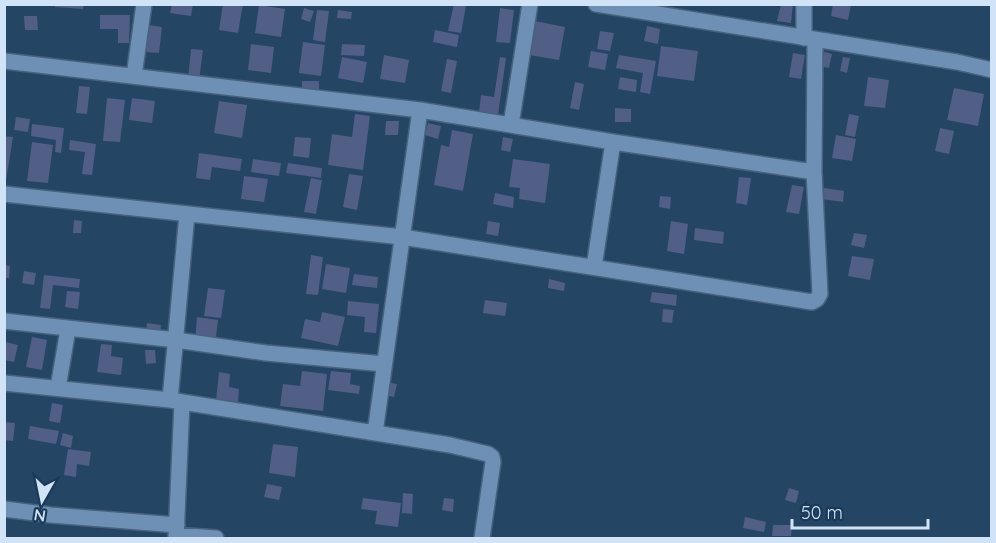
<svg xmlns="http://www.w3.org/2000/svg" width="996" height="543" font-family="Quicksand,sans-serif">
  <rect width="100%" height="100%" fill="#254565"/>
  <path fill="#515e86" d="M55,4H84L83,9L55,7Z
    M172,4H193L191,16L170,13Z
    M223,4H243L238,33L219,30Z
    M454,4L466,6L461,33L448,31Z
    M781,4H793L791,23L777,21Z
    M833,4H851L848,20L831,16Z
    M259,5L285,9L281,37L255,33Z
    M304,8L314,11L310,22L301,19Z
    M500,8L514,10L510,43L496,42Z
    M317,10L329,11L325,42L313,40Z
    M338,10L352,12L351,19L337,18Z
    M100,15H130L129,43H118V29H100Z
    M24,16H37L38,30H25Z
    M535,21L565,27L559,60L529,55Z
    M149,25L162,27L159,53L146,52Z
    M647,26L660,29L658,44L644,41Z
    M435,30L459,35L457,47L433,42Z
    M600,31L614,33L610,51L597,49Z
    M303,42L325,45L321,76L299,73Z
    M251,44L274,47L271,73L248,70Z
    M342,44L365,45L364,56L341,55Z
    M661,46L698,51L694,81L657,76Z
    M191,49L203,50L199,81L188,79Z
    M591,51L608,54L605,70L588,67Z
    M822,51L832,54L829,68L819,66Z
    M793,53L805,55L801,79L789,77Z
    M384,55L409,60L405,83L380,79Z
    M619,55L656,61L650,94L640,92L643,73L616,68Z
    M342,57L367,62L363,83L338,78Z
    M500,57L506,58L498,115L479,112L481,95L494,97Z
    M843,57L850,58L847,73L840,71Z
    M447,59L457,61L451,93L441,91Z
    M620,77L637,80L636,92L618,89Z
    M868,77L889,80L885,108L864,106Z
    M302,81H319V92H302Z
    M575,82L584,84L579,110L570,108Z
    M79,86L90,87L87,114L76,113Z
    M954,88L984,94L978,126L947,120Z
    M107,98L125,100L120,142L103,141Z
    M132,98L155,101L152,123L129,120Z
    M219,101L247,105L242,138L214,133Z
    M615,108L631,109V122H615Z
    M355,114L370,116L363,170L328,165L332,134L352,137Z
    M849,114L859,116L855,137L845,135Z
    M16,117L30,119L28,132L14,130Z
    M386,121H399L398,135H385Z
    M428,123L441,126L438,139L425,135Z
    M32,124L64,128L61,153L55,152L56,140L31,136Z
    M940,128L954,131L949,154L935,151Z
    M452,130L473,134L463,191L434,185L441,145L449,147Z
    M836,135L856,139L852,161L832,158Z
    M4,136L13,137L6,181H4Z
    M295,137L311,138L309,158L293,156Z
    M503,137L513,139L510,152L501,150Z
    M70,140L96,144L92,175L82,174L85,152L69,150Z
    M32,142L53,145L48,183L27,181Z
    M199,153L242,159L240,171L212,167L210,180L196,178Z
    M253,159L281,163L279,176L251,172Z
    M513,159L550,164L545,203L519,199L520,188L509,187Z
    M288,163L322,168L321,178L286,173Z
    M349,174L363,176L357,210L343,207Z
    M244,176L268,179L264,202L241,199Z
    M739,177L751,178L747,205L736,203Z
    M311,178L322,180L316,214L304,212Z
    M792,185L804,187L799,214L786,212Z
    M824,188L844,191L843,202L822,199Z
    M495,193L514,197L513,208L493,204Z
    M660,196L671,197L670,209L659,207Z
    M74,220L82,221L81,233H73Z
    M488,221L500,223L498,236L486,234Z
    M671,221L688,224L684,254L667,251Z
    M695,228L724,232L723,244L694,240Z
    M854,233L867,235L864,248L851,245Z
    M311,255L323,257L318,295L306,294Z
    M852,256L874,259L870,280L848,276Z
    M326,264L350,268L346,293L322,289Z
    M5,265L10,266L9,278H5Z
    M24,271L36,273L34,285L22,283Z
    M354,274L378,277L377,288L352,285Z
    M44,275L80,279L79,288L53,285L50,309L40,308Z
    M549,279L565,283L564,291L548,288Z
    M208,288L225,290L221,318L204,316Z
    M67,291L80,292L78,309L65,307Z
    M652,292L677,295L676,306L650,302Z
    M485,300L507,303L505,316L483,313Z
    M348,301L379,304L376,333L364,332L365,317L347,315Z
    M663,309L674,310L672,323L662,322Z
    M322,312L345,317L338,346L301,338L305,319L320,322Z
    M197,317L218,320L215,344L195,341Z
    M147,323L161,325L160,337L146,335Z
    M32,337L47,340L42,370L26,367Z
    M6,342L18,345L14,362L4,360Z
    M101,344L112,345L111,356L123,358L121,375L97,372Z
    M145,350H155L156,363L146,364Z
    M302,371L327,374L323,411L280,406L283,384L300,386Z
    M331,371L351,373L350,384L360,386L359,394L328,390Z
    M219,372L230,374L229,387L239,389L238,403L216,400Z
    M384,382L397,384L394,397L381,394Z
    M52,403L63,405L60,423L49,421Z
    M4,422L15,423L13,441L4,440Z
    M30,426L59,431L56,444L28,439Z
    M63,433L73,436L71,448L60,445Z
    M273,444L298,447L295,477L269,473Z
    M68,449L91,452L89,466L77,464L76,477L64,475Z
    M267,484L282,487L279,500L264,497Z
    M789,488L799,491L796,503L785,500Z
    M403,493L413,494L412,514L402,513Z
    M363,498L401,503L398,527L375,524L377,511L361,509Z
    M444,498L454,499L453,512L442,510Z
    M745,517L766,522L764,532L743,528Z
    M773,525H792L791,536H772Z"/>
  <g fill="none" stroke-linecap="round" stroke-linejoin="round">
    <g stroke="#46627d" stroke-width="18">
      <path id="minor" d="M596,4L957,62L992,70
        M804,4V38
        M4,61L420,110L613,142L814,172
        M134,76L144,4
        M511,125L530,4
        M4,194L402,237L812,302L817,299L820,294L814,172L815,40
        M594,267L613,142
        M4,321L176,340L266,353L384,364
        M4,383L170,400L450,445L488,454L492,457L493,462L482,538
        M58,388L68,329
        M170,400L187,214
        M375,433L420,110
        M4,509L51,515L177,525
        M176,535L216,538
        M176,538L182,402"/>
    </g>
    <use href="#minor" stroke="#6d90b4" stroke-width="15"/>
  </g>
  <rect width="996" height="543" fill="none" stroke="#d1e4f7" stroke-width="12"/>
  <g transform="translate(42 501) rotate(189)" stroke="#1b3a5a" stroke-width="4.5" paint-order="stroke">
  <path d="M0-4.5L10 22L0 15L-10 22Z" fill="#d1e4f7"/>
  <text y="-9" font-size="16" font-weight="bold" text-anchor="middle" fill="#d1e4f7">N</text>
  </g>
  <path d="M792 519v9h136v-9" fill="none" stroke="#d1e4f7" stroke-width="3"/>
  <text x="801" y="519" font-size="18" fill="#d1e4f7" stroke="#1b3a5a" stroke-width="4.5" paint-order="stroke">50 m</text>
</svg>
